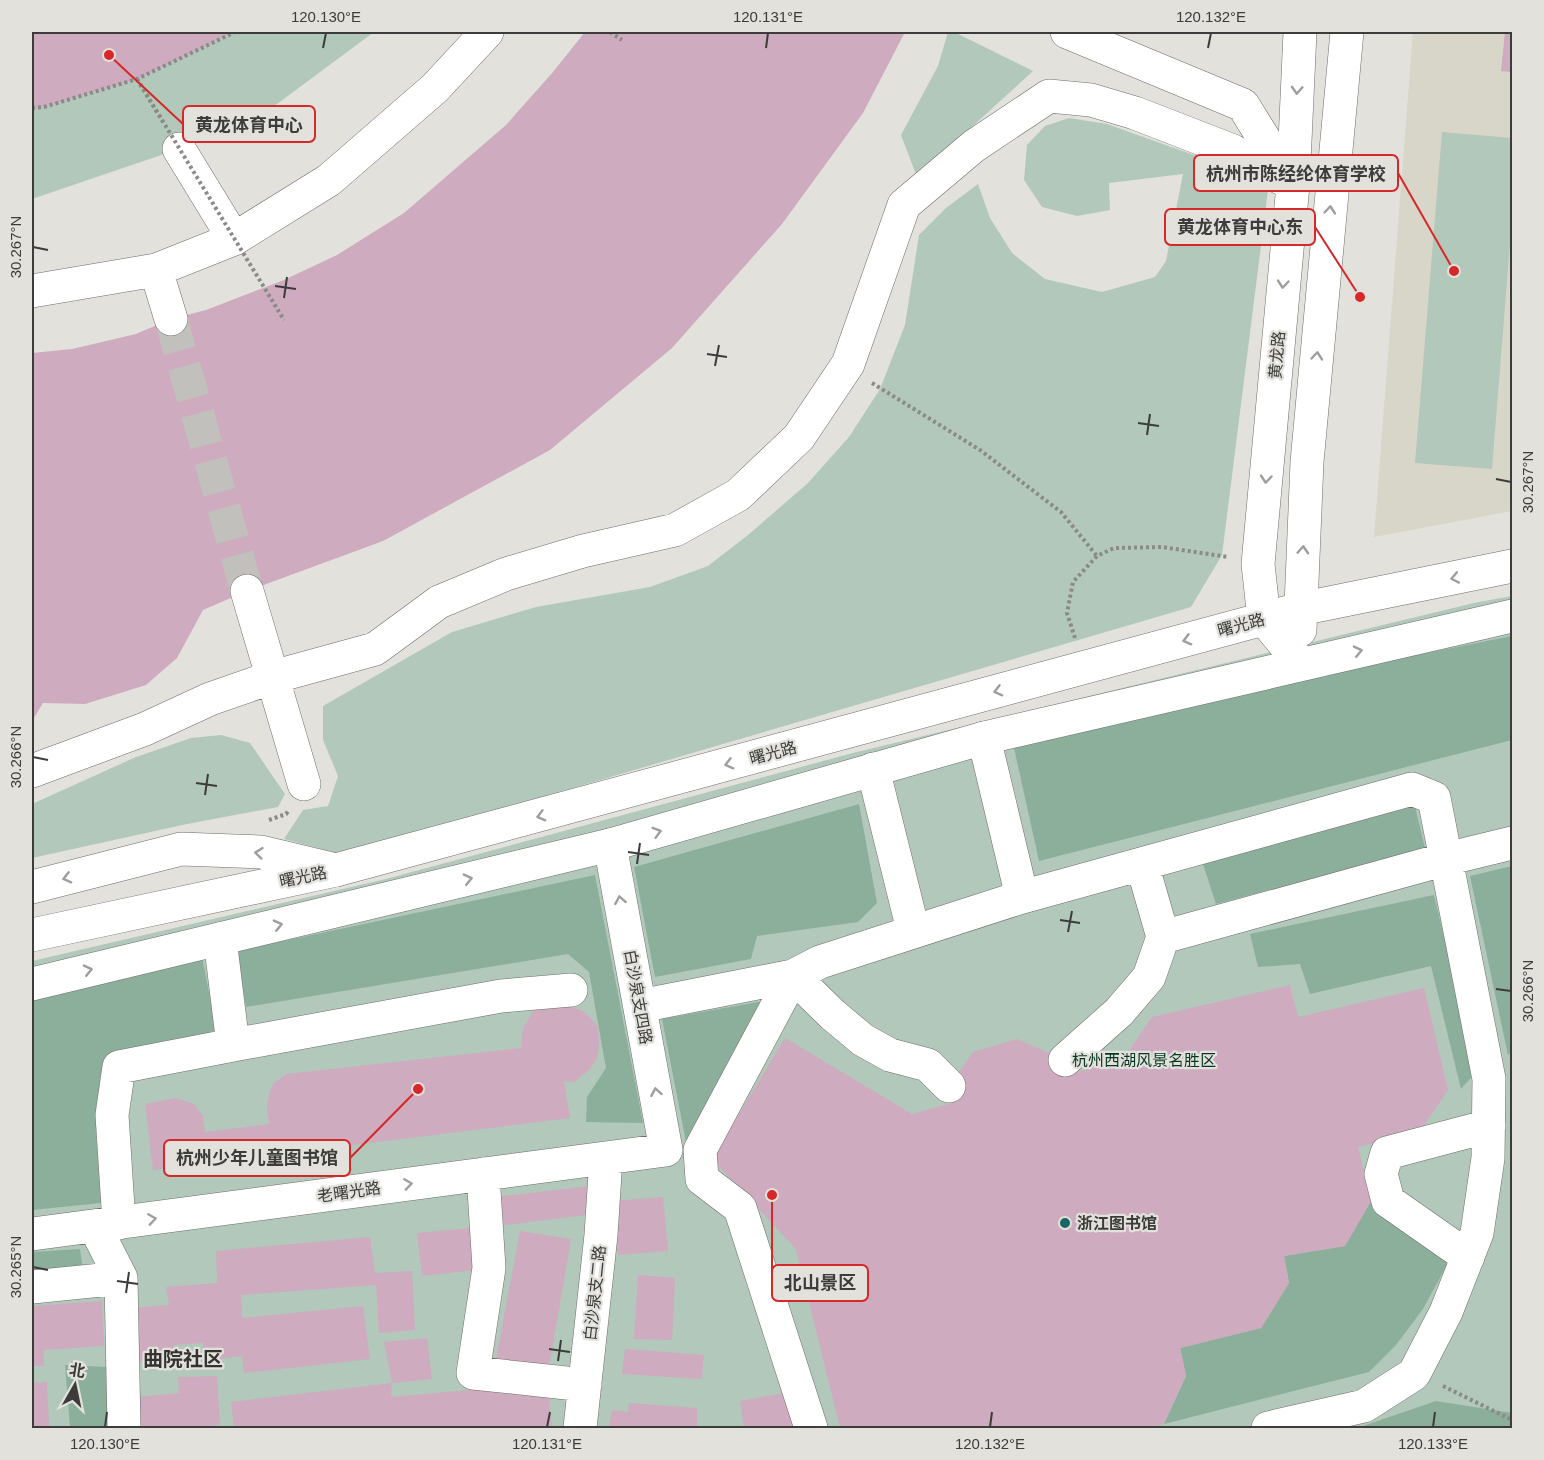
<svg xmlns="http://www.w3.org/2000/svg" width="1544" height="1460" font-family="Arial,'Noto Sans SC',sans-serif">
  <rect width="100%" height="100%" fill="#e2e1dc"/>
  <path fill="#d8d5c9" d="M1413,32H1512V511L1374,537Z"/>
  <path fill="#b2c8bb" d="M32,32H374L277,104L179,149L32,199Z
    M948,32H954L1033,71L917,177L901,135L938,66Z
    M1069,118L1107,124L1269,182L1222,555L1191,607L344,855L284,839L303,810L328,806L338,776L323,740V706L452,632L536,607L650,587L708,566L748,535L808,483L849,437L880,389L905,325L919,235L946,208L978,184L990,218L1012,253L1045,279L1102,292L1155,277L1166,261L1183,174L1109,183L1110,210L1077,216L1042,207L1024,180L1027,145L1045,126Z
    M1442,132L1512,138V219L1492,469L1415,463Z
    M1512,596V1428H32V961L386,879L853,753L1474,603Z
    M221,735L250,743L285,794L278,807L187,824L32,858V804L136,757L191,738Z"/>
  <path fill="#8caf9b" d="M1512,636V740L1039,861L1014,748L1336,671Z
    M859,804L877,903L858,922L757,936L751,959L655,977L634,867Z
    M1415,806L1425,848L1216,904L1202,861Z
    M1512,866V1051L1508,1055L1470,876Z
    M595,875L643,1123L586,1122L587,1097L606,1068L589,972L568,954L246,1007L236,951Z
    M1434,895L1476,1072L1461,1089L1431,966L1310,994L1300,964L1258,967L1250,934Z
    M202,957L217,1034L108,1058L96,1131L101,1203L32,1210V1000Z
    M764,1001L686,1142L662,1019Z
    M1371,1201L1448,1263L1423,1309L1396,1345L1369,1372L1164,1424L1186,1376L1180,1348L1261,1328L1289,1283L1284,1256L1345,1246Z
    M80,1249L83,1270L32,1275V1252Z
    M65,1365L107,1367L108,1428L70,1427Z
    M1436,1401L1512,1413V1428H1357Z"/>
  <path fill="#ceabbe" d="M32,32H235L137,79L44,107L32,108Z
    M585,32H905L863,113L782,224L672,348L550,450L383,541L247,591L203,610L177,658L146,685L85,704L43,703L32,721V353L72,349L136,334L171,319L206,310L284,280L337,255L404,213L506,125L553,72Z
    M1505,32H1512V72L1501,71Z
    M1290,985L1298,1017L1424,988L1448,1090L1419,1133L1358,1147L1371,1201L1345,1246L1284,1256L1289,1283L1261,1328L1180,1348L1186,1375L1164,1424L1147,1428H840L796,1249L712,1159L785,1038L912,1114L952,1103L949,1086L973,1052L1017,1039L1065,1060L1069,1074L1123,1060L1152,1017Z
    M568,1005L585,1012L598,1027L599,1045L597,1058L590,1069L574,1082H564L570,1118L153,1170L145,1104L176,1098L194,1104L203,1116L205,1132L269,1124L267,1109L269,1094L273,1084L286,1074L521,1048L523,1028L535,1008Z
    M590,1186L594,1214L497,1226L494,1197Z
    M663,1197L668,1251L618,1255L613,1201Z
    M471,1228L475,1270L422,1276L417,1233Z
    M520,1231L571,1239L548,1374L495,1364Z
    M370,1237L375,1273L412,1271L415,1330L379,1333L376,1285L241,1295L242,1318L363,1306L370,1359L244,1373L242,1356L204,1361L203,1343L174,1345L173,1359L140,1362L133,1308L169,1305L166,1287L217,1283L216,1251Z
    M638,1275L675,1278L672,1340L634,1339Z
    M102,1301L104,1346L43,1350L44,1366H32V1306Z
    M427,1338L432,1379L392,1383L384,1342Z
    M625,1349L704,1355L702,1379L622,1374Z
    M217,1376L220,1425L185,1428H140L137,1397L179,1393L178,1377Z
    M47,1382L49,1426L32,1427V1383Z
    M392,1383L391,1397L547,1383L552,1428H234L231,1402Z
    M790,1392L796,1428H744L740,1401Z
    M629,1403L697,1408V1428H609L612,1410L628,1412Z"/>
  <g fill="none" stroke-linecap="round" stroke-linejoin="round">
    <path stroke="#c1c0bc" stroke-width="33" stroke-dasharray="33 16" stroke-linecap="butt" d="M171,319L247,591"/>
    <g stroke="#6e6d69" stroke-width="34">
      <path id="minor" d="M1067,32L1243,105L1290,181
        M179,149L234,239
        M156,270L171,319
        M32,291L156,270L234,239L329,180L435,88L487,32
        M247,591L304,784
        M984,738L1022,897
        M873,769L913,930
        M32,771L145,729L210,699L273,677L375,649L439,602L506,574L583,551L675,530L738,495L799,437L848,364L904,205L974,146L1049,96L1091,100L1135,113L1233,151L1293,185
        M1142,864L1163,937L1446,859L1512,843
        M32,887L181,849L261,852L336,870
        M640,1006L793,976L833,1015L863,1040L890,1055L928,1065L949,1086
        M233,1045L501,996L571,990
        M1065,1060L1119,1012L1149,977L1163,937
        M483,1174L489,1268L473,1373L585,1385
        M119,1223L112,1115L119,1067L233,1045L220,939
        M95,1227L121,1278L124,1428
        M32,1234L666,1150L610,845
        M1468,1257L1388,1201L1381,1174L1387,1153L1489,1126
        M32,1287L121,1278
        M580,1428L601,1235L606,1158
        M811,1428L740,1208L702,1179L700,1150L793,976L820,962L1022,897L1412,789L1434,798L1489,1079L1488,1158L1477,1233L1446,1312L1414,1374L1364,1406L1268,1428"/>
    </g>
    <g stroke="#6e6d69" stroke-width="34">
      <path id="major" d="M1300,32L1293,185L1258,564L1264,619L1301,664
        M1300,630L1307,462L1347,32
        M32,935L336,870L1300,609L1512,566
        M32,984L610,845L984,738L1512,616"/>
    </g>
    <path stroke="#8a8a86" stroke-width="4" stroke-dasharray="3 3" stroke-linecap="butt" d="M610,32L622,40
      M137,79L163,122
      M32,108L44,107L137,79L235,32
      M872,383L980,450L1061,512L1097,556
      M1075,638L1067,613L1073,582L1097,556L1114,548L1162,547L1228,557
      M269,820L286,814L289,810
      M1443,1386L1512,1420"/>
    <use href="#minor" stroke="#fff" stroke-width="33"/>
    <use href="#major" stroke="#fff" stroke-width="33"/>
    <path stroke="#8a8a86" stroke-width="4" stroke-dasharray="3 3" stroke-linecap="butt" d="M137,79L284,320"/>
  </g>
  <defs><path id="oneway-chevron" d="M-2-3.5L2.5 0L-2 3.5" fill="none" stroke-width="1.6" stroke-linecap="round" stroke-linejoin="round" transform="scale(1.5)"/></defs>
  <g stroke="#9e9e9c">
    <use href="#oneway-chevron" transform="translate(1297 90) rotate(93)"/>
    <use href="#oneway-chevron" transform="translate(1330 210) rotate(-85)"/>
    <use href="#oneway-chevron" transform="translate(1283 284) rotate(95)"/>
    <use href="#oneway-chevron" transform="translate(1317 356) rotate(-85)"/>
    <use href="#oneway-chevron" transform="translate(1266 479) rotate(95)"/>
    <use href="#oneway-chevron" transform="translate(1303 550) rotate(-87)"/>
    <use href="#oneway-chevron" transform="translate(1455 578) rotate(169)"/>
    <use href="#oneway-chevron" transform="translate(1187 640) rotate(165)"/>
    <use href="#oneway-chevron" transform="translate(1358 651) rotate(-13)"/>
    <use href="#oneway-chevron" transform="translate(998 691) rotate(165)"/>
    <use href="#oneway-chevron" transform="translate(729 764) rotate(165)"/>
    <use href="#oneway-chevron" transform="translate(541 816) rotate(165)"/>
    <use href="#oneway-chevron" transform="translate(657 832) rotate(-16)"/>
    <use href="#oneway-chevron" transform="translate(259 853) rotate(-174)"/>
    <use href="#oneway-chevron" transform="translate(67 878) rotate(166)"/>
    <use href="#oneway-chevron" transform="translate(468 879) rotate(-13)"/>
    <use href="#oneway-chevron" transform="translate(620 900) rotate(-100)"/>
    <use href="#oneway-chevron" transform="translate(278 925) rotate(-13)"/>
    <use href="#oneway-chevron" transform="translate(88 970) rotate(-13)"/>
    <use href="#oneway-chevron" transform="translate(656 1092) rotate(-100)"/>
    <use href="#oneway-chevron" transform="translate(408 1184) rotate(-8)"/>
    <use href="#oneway-chevron" transform="translate(152 1219) rotate(-8)"/>
  </g>
  <path fill="none" stroke="#3c3c3a" stroke-width="2" d="M323,48L326,33M766,48L768,33M1208,48L1211,33M33,247L48,250M275,286L296,289M284,298L287,277M707,354L727,357M715,366L719,345M1138,423L1159,426M1147,435L1150,414M1496,479L1511,482M33,757L48,760M196,783L217,786M205,795L208,774M628,852L649,855M637,864L640,843M1060,920L1080,923M1068,932L1072,911M1496,989L1511,991M33,1267L48,1270M117,1281L138,1284M126,1293L129,1272M549,1349L570,1352M558,1361L561,1340M105,1427L107,1412M547,1427L550,1412M990,1427L992,1412M1433,1427L1435,1412"/>
  <circle fill="#186665" stroke="#e2e1dc" stroke-width="2" cx="1065" cy="1223" r="6"/>
  <g text-anchor="middle" dominant-baseline="central" stroke-width="4.5" stroke-linejoin="round" paint-order="stroke">
    <g font-size="16" fill="#3c3c3a" stroke="#e2e1dc">
      <text transform="translate(1277 355) rotate(-85)">黄龙路</text>
      <text transform="translate(1241 625) rotate(-15)">曙光路</text>
      <text transform="translate(773 753) rotate(-15)">曙光路</text>
      <text transform="translate(303 877) rotate(-12)">曙光路</text>
      <text transform="translate(638 997) rotate(80)">白沙泉支四路</text>
      <text transform="translate(349 1192) rotate(-8)">老曙光路</text>
      <text transform="translate(595 1293) rotate(-84)">白沙泉支二路</text>
    </g>
    <g font-size="16" fill="#063722" stroke="#e2e1dc">
      <text x="1144" y="1060">杭州西湖风景名胜区</text>
    </g>
    <g font-size="16" font-weight="bold" fill="#3c3c3a" stroke="#e2e1dc" text-anchor="start">
      <text x="1077" y="1223">浙江图书馆</text>
    </g>
    <g font-size="20" font-weight="bold" fill="#343330" stroke="#e2e1dc">
      <text x="183" y="1359">曲院社区</text>
    </g>
  </g>
  <path fill="none" stroke="#d62828" stroke-width="2" d="M109 55L183 124M1454 271L1398 173M1360 297L1315 227M418 1089L350 1158M772 1195L772 1283"/>
  <g fill="#d62828" stroke="#e2e1dc" stroke-width="2">
    <circle cx="109" cy="55" r="6"/>
    <circle cx="1454" cy="271" r="6"/>
    <circle cx="1360" cy="297" r="6"/>
    <circle cx="418" cy="1089" r="6"/>
    <circle cx="772" cy="1195" r="6"/>
  </g>
  <g fill="#e2e1dc" stroke="#d62828" stroke-width="2">
    <rect x="183" y="106" width="132" height="36" rx="6"/>
    <rect x="1194" y="155" width="204" height="36" rx="6"/>
    <rect x="1165" y="209" width="150" height="36" rx="6"/>
    <rect x="164" y="1140" width="186" height="36" rx="6"/>
    <rect x="772" y="1265" width="96" height="36" rx="6"/>
  </g>
  <g font-size="18" text-anchor="middle" font-weight="bold" fill="#3c3c3a">
    <text x="249" y="131">黄龙体育中心</text>
    <text x="1296" y="180">杭州市陈经纶体育学校</text>
    <text x="1240" y="233">黄龙体育中心东</text>
    <text x="257" y="1164">杭州少年儿童图书馆</text>
    <text x="820" y="1289">北山景区</text>
  </g>
  <rect width="1544" height="1460" fill="none" stroke="#e2e1dc" stroke-width="66"/>
  <g transform="translate(75 1385) rotate(9)" stroke="#e2e1dc" stroke-width="4.5" paint-order="stroke">
  <path d="M0-4.5L10 22L0 15L-10 22Z" fill="#3c3c3a"/>
  <text y="-9" font-size="16" font-weight="bold" text-anchor="middle" fill="#3c3c3a">北</text>
  </g>
  <rect x="33" y="33" width="1478" height="1394" fill="none" stroke="#3c3c3a" stroke-width="2"/>
  <g font-size="15" text-anchor="middle" fill="#3c3c3a">
    <text x="326" y="22">120.130°E</text>
    <text x="768" y="22">120.131°E</text>
    <text x="1211" y="22">120.132°E</text>
    <text transform="translate(16 247) rotate(-90)" y="5">30.267°N</text>
    <text transform="translate(1528 482) rotate(-90)" y="5">30.267°N</text>
    <text transform="translate(16 757) rotate(-90)" y="5">30.266°N</text>
    <text transform="translate(1528 991) rotate(-90)" y="5">30.266°N</text>
    <text transform="translate(16 1267) rotate(-90)" y="5">30.265°N</text>
    <text x="105" y="1449">120.130°E</text>
    <text x="547" y="1449">120.131°E</text>
    <text x="990" y="1449">120.132°E</text>
    <text x="1433" y="1449">120.133°E</text>
  </g>
</svg>
